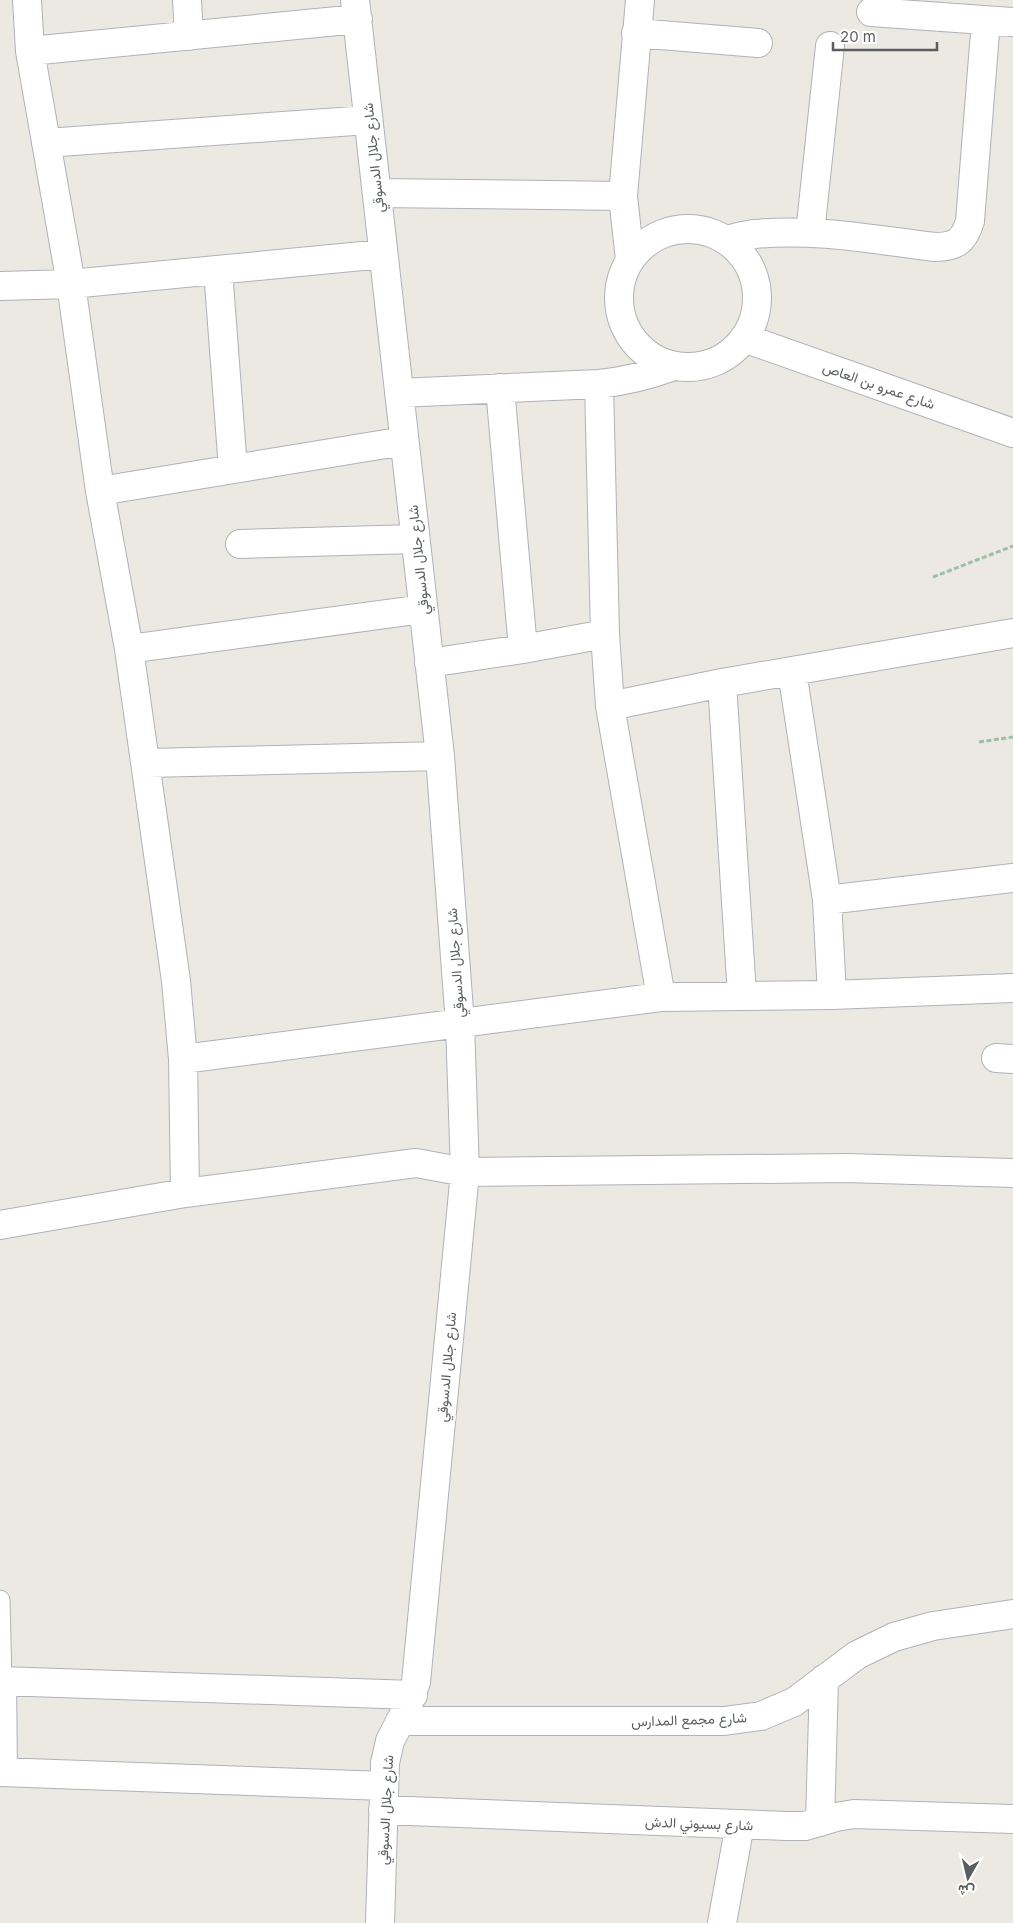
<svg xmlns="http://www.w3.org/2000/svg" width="1013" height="1923" font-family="Inter,Vazirmatn,sans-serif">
  <rect width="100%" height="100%" fill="#ebe9e2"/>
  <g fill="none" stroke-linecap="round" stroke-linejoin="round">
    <g stroke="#afb2b6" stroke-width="21">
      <path id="lane" d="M0,1600L2,1681"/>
    </g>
    <g stroke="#afb2b6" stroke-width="30">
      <path id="street" d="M27,0L30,51L71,284L100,491L129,649L176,981L183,1059L185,1193
        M187,0L189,36
        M355,0L440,756L460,1024L465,1172L416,1682L407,1708L390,1741L385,1763L380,1923
        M871,12L1013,22
        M636,33L758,43
        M30,51L358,19
        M46,143L368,120
        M377,193L623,196
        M619 298a69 69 0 1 1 138 0a69 69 0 1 1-138 0Z
        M810,233L830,46
        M725,240C735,238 745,235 755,234C815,228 876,240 935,247C956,247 964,241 970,221L986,20
        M630,260L623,196L640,0
        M218,270L233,469
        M0,286L71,284L383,254
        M744,338L1013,433
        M500,388L523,649
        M399,393L599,384C626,381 650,375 674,366
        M100,491L404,441
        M240,544L415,539
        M605,634L610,706
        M129,649L423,609
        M429,663L523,649L605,634L599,384
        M792,671L827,900L1013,878
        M722,683L742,995
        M147,763L440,756
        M827,900L832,995
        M661,997L610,706L722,683L1013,633
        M996,1058L1013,1059
        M183,1059L661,997L832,995L1013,988
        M0,1225L185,1193L416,1163L465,1172L846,1168L1013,1173
        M0,1681L413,1695
        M2,1681L3,1772
        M400,1721H724L761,1716L794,1702L857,1655L894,1637L933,1626L1013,1614
        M0,1772L384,1786
        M383,1810L786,1826H805L836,1817L854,1814L1013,1819
        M820,1822L824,1679
        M722,1923L740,1824"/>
    </g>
    <path stroke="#9ac1a3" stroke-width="3" stroke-dasharray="5 2.5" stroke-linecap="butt" d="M933,577L1013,546
      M979,742L1013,737"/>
    <use href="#lane" stroke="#fff" stroke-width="19"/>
    <use href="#street" stroke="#fff" stroke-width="28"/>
  </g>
  <g text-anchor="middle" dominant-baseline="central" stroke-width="4.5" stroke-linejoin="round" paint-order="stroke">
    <g font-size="14" fill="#5a5e61" stroke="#fff">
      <text transform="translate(373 158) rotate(-96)">شارع جلال الدسوقي</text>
      <text transform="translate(879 385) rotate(19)">شارع عمرو بن العاص</text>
      <text transform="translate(418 560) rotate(-96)">شارع جلال الدسوقي</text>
      <text transform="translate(455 963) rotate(-94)">شارع جلال الدسوقي</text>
      <text transform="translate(446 1367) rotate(-85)">شارع جلال الدسوقي</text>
      <text transform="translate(689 1719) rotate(-2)">شارع مجمع المدارس</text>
      <text transform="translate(385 1810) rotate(-87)">شارع جلال الدسوقي</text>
      <text transform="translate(699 1823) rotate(2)">شارع بسيوني الدش</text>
    </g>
  </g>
  <g transform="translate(968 1878) rotate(188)" stroke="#ffffff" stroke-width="4" paint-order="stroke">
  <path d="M0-4L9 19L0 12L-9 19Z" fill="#5a5e61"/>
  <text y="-8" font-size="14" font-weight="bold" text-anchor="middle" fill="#5a5e61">ش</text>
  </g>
  <path d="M833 42v8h104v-8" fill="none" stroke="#5a5e61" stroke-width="2.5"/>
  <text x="840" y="42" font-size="15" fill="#5a5e61" stroke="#ffffff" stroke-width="4" paint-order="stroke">20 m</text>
</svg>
